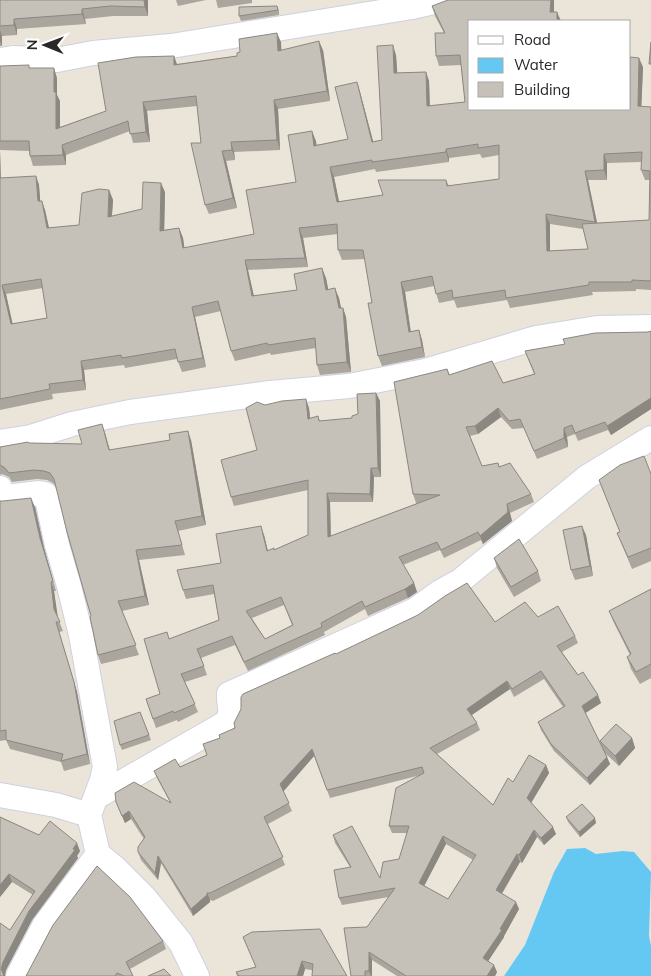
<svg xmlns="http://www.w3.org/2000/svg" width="651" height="976" font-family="Mulish,sans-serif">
  <rect width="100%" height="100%" fill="#ebe4d8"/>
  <path fill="#65c8f3" d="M585,848L596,854L623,851L634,852L651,872L649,936L651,946V976H504L525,945L554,872L567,849Z"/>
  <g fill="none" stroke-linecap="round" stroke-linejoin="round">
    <g stroke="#cdd1e2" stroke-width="26">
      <path id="minor" d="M0,60L14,58L57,60L93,53L171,46L412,7L442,0
        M0,442L31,437L72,424L130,412L270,393L349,386L425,371L536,338L597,328L651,327
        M0,488L3,497H6L39,493L45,494L47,499L57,545L69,586L81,635L105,767L102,780L89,815L56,805L0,795
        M96,797L224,724C235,713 228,707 229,694L415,610L440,592L460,581L587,477L651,438
        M89,815L98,854L114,867L145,898L181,943L197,976
        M18,976L44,926L98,854"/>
    </g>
    <use href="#minor" stroke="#fff" stroke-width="24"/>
  </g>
  <path fill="#aaa69e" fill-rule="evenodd" d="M0,0H148V16H113L85,19L86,24L17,29V35L2,36V46H0Z
    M176,0H206L178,6Z
    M216,0H252V3L218,8Z
    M554,0L470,109L643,67L641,107H651V290L636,289V291L592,292L593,295L510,308L507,300L457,308L454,300L439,303L434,286L405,292L411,332L419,330L422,340L425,357L382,366L378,356L372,303L365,259L342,260L338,250V234L303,238L308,267L248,270L254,296L297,290L326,278L328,289L339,298L341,308H343L346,317L351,372L320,375L317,365L316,348L271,355L270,353L235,361L231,351L221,311L195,317L206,367L182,372L177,359L125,368L124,365L84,370L86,390L52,394L53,399L0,410V66L30,68L57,78V95L60,101V127L106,111L174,56L177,64L237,56L281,42V50H323L330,101L278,109L280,150L234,152L235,160L226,161L237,208L209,214L205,205L201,143L197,106L147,111L150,142L133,143L130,131L66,155V165L33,166L30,156L29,151L0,150L1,178L36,176L39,185L40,201L45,210L49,228L79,225L109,190L113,200L112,216L142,209L165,192L164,230L179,228L183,238L184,248L254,234L296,182L312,131L316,145L348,139L357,82L360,92L373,142L382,140L396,55L397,73L426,72L429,81L430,106L465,102L461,65L439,66L436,56L444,33L435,16L432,6ZM480,154L482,158L499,155V179L449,186L446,180L383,195L339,202L334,177L375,169L376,172L449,162V158ZM642,162L641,170L645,180H650L649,220L597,223L588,180H607V163ZM550,224L583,229L588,249L550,251ZM43,288L47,318L12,324L6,294Z
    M277,6L279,11V15L241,21L239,16Z
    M651,331V409L611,435L608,430L578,441L575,434L567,437L568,447L537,459L524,428L512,429L501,417L478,434L470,436L482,466L498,463L500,467L531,494L534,502L510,513L512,521L483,544L481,540L444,558L440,550L403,565L414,583L417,592L408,598L368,616L365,609L324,632L325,635L248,671L235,645L201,658L207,675L185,682L198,712L178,722L177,720L156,728L146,699L160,694L167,632L169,639L219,620L214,594L186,599L183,590L221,563L264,535L268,551L274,550L308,535V490L234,506L231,497L257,450L265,405L309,408L310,418L318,416L320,421L352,418L358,414L376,393L380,401L381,477H374L373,502H330L331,536L418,503H416L413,494L447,369L450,375L503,383L534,374L525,351L648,332ZM284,605L292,625L265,639L252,618Z
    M105,433L110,450L191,440L206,525L178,531L185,555L139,560L149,605L122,611L139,655L101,664L98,655L91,616L56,486L53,483L47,480L37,479L12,482L9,477L2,474L0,475V447L29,443L82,444Z
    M651,474V561L632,569L617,533L620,532L599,480Z
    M0,501L35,507L44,548L56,591H54L57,616L63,631L59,632L77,692L90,764L64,771L61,762L10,749L6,740L0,741Z
    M586,535L593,576L575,580L571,570Z
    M494,558L538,571L541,581L514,597L497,568Z
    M651,589V678L640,684L631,669L627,657L630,655L614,623L609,611Z
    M538,617L575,636L578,643L562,652L578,675L601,703L585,713L601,744L600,741L632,738L635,748L619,766L605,753L610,764L590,785L554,751L541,730L538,722L563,707L544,679L514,697L510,689L472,715L477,723L480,730L437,754L493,805L513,782L546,765L549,773L531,802L556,834L544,845L537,837L522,863L520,862L502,894L519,909L504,936V937L488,961L497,972L495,976H397L372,960V976H351L367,927L389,897L342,905L339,898L350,867L335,843L333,835L380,878L399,859L407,833H392L389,826L421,775L330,798L314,756L283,791L292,811L268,824L285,865L213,901L210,900V902L193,916L161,863L158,880L141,860L138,852L144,839L131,819L125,823L116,802H170L157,778L154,771L180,767L207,755L220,738L336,654L495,622ZM446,844L473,860L448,899L424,886Z
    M140,712L151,740L122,750L120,745Z
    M0,817L39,835L80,851L77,856L78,858L32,920L6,970L5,976L10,930L33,895L12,882L0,897Z
    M566,817L596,823L580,837L568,822Z
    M243,937L347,976L305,969L303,976H237L236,972L256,967Z
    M163,941L166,949L130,969L133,976H26Z"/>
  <path fill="#8b8781" d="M144,0H148V16L145,7Z
    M551,0H554V21L550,12Z
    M82,9L85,19L86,24L82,14Z
    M557,12L561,21H557Z
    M14,19L17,29V35L14,25Z
    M0,30L2,36V46L0,41Z
    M277,33L281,42L282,61L278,51Z
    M319,41L323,50L330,101L327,91Z
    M393,45L396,55L398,82L394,73Z
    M174,56L177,65H174Z
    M639,58L643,67L641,116L638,106Z
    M54,68L57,78V95L60,101V138L56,129L54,92Z
    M426,72L429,81L430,116L427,106Z
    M357,82L360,92L376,152L372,142Z
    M274,100L278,109L280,150L277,140Z
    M143,102L147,111L150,142L146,132Z
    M312,131L316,141L318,155L314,146Z
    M231,142L234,152L235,160L232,150Z
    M62,145L66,155V165L63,155Z
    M0,149V150L1,188L0,185Z
    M446,149L449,158V162L446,152Z
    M222,151L226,161L237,208L233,198Z
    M604,154L607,163V180L604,170Z
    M330,167L334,177L341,211L337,202Z
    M585,171L588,180L599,232L595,222Z
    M36,176L39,185L41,211L38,201Z
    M161,183L165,192L164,240L160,231Z
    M109,190L113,200L111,227L108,217Z
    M42,201L45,210L51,237L47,228Z
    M546,214L550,224V261L547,251Z
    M179,228L183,238L186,258L183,248Z
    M299,228L303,238L308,267L305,258Z
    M245,260L248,270L256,306L252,296Z
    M322,268L326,278L330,299L326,290Z
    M401,282L405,292L412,342L409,332Z
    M2,285L6,294L15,334L11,324Z
    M335,288L339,298L343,318L339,308Z
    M192,307L195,317L206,367L203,358Z
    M343,308L346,317L351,372L347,362Z
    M419,330L422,340L425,357L422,347Z
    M81,361L84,370L86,390L83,380Z
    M376,393L380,401L381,477L378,468Z
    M651,398V409L611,435L607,426Z
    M306,399L309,408L311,427L308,419Z
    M498,408L501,417L478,434L475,426Z
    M102,424L105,433L112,460L109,450Z
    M564,428L567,437L568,447L564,438Z
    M188,431L191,440L206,525L202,516Z
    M371,468L374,477L373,502L370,494Z
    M327,493L330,502L331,546L328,537Z
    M31,498L35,507L44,548L56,591L40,538Z
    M507,504L510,513L512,521L483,544L480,536Z
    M261,526L264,535L270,560L267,551Z
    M582,526L586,535L593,576L590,566Z
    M136,550L139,560L149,605L145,596Z
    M51,582L54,591L58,618L54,609Z
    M414,583L417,592L408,598L405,589Z
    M56,622L77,692L90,764L87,754Z
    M507,681L510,689L470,716L467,709Z
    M598,695L601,703L584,714L582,706Z
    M632,738L635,748L619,766L615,756Z
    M312,749L314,756L283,792L280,784Z
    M607,757L610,764L590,785L587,778Z
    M546,765L549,773L530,805L527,798Z
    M129,811L131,819L125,823L122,816Z
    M595,818L596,823L580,837L579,832Z
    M553,827L556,834L544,845L541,838Z
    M534,830L537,837L522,863L519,855Z
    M443,836L446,844L422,890L419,883Z
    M77,843L80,851L77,856L78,858L32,920L6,970L5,976H4L1,969L3,962L29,911L73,849Z
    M517,854L520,862L499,898L496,890Z
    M158,856L161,863L158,880L155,873Z
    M9,874L12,882L0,897V885Z
    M207,893L210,900V902L193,916L191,909Z
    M516,902L519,909L504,936V937L485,966L483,958Z
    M369,952L372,960V976H371L369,971Z
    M302,961L305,969L303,976H297Z
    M494,965L497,972L495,976H487Z"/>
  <path fill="#c6c1b8" stroke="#8b8781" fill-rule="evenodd" d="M0,0H144L145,7L110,6L82,9V14L14,19V25L0,26Z
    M448,0H551L550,12H557V21H470V109H630V57L639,58L638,106L651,107V281L632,280V282H589V285L506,298L505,290L453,298L452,290L436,294L432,276L401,282L409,332L419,330L422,347L378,356L368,303H372L363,250H338L337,224L299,228L305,258L245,260L252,296L297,290L294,274L322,268L326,290L335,288L339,308H343L347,362L317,365L315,338L268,345L267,343L231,351L218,301L192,307L203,358L178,362L175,349L122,358L121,355L81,361L83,380L49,384L50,389L0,399V178L36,176L38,201H42L47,228L79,225L82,193L99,189L109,190L108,217L142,209L143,182L161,183L160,231L179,228L183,248L254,234L246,190L296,182L288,135L312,131L314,146L348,139L335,87L357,82L372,142L382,140L377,46L393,45L394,73L426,72L427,106L465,102L460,55L436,56L435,33H445L432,6ZM478,144V148L499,145V179L447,186L446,180H378L383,195L337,202L330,167L372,160V162L446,152V149ZM642,152L641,170L650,171L649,220L582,224L588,249L547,251L546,214L595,222L585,171L604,170V154ZM41,279L47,318L11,324L2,285Z
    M277,6L278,10L239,16V7Z
    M277,33L278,51L319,41L327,91L274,100L277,140L231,142L232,150L222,151L233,198L205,205L191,143H201L196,96L143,102L146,132L130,134L128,121L62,145L63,155L30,156L29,141H0V66L29,65V68H54V92H56V129L106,111L98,63L136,57L174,56V65L237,56V53L240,52L239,39Z
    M651,42V64H649Z
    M651,331V398L607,426L605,422L575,433L572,425L564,428V438L534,451L520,419L509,421L498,408L475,426L466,427L482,466L498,463L499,467L510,463L531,494L507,504L508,512L480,536L478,532L441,550L437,542L399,557L414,583L405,589L365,607L362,601L321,623L322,627L244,662L232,636L197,649L204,666L181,674L195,704L174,713L173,711L153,719L146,699L160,694L144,639L167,632L169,639L219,620L213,585L183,590L177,570L221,563L216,534L261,526L267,551L274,548V550L308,535V480L231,497L221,460L257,450L246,408L257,402L265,405L282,401L306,399L308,419L318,416L319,421L352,418V416L358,414L357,394L376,393L378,468H371L370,494L327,493L328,537L440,495L413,494L394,382L447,369L449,375L492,361L503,383L535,374L525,351L565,344L563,339L595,333L648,332ZM281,597L293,625L265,639L246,611Z
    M102,424L109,450L170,440L169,434L188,431L202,516L175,521L182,545L136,550L145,596L118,601L136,645L98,655L90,617L91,616L67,532L54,479L50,473L44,471L34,470L9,473L5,468L0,465V447L28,442L29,443L82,444L78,430Z
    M644,456L651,474V548L628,557L617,533L620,532L599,480L620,465Z
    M31,498L40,538L53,581L51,582L54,609L60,622H56L74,682L87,754L61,761L63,754L6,740V730L0,731V501H3Z
    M582,526L590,566L571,570L563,530Z
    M519,539L538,571L511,587L494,558Z
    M467,583L495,622L525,602L538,617L558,606L575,636L557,646L578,675L583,672L598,695L582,706L607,757L587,778L551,744L538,722L565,706L541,671L512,689L507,681L467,709L477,723L430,748L493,805L508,778L513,782L529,755L546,765L527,798L553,827L541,838L534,830L519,855L517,854L496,890L516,902L500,929L502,930L483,958L494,965L487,976H406L369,952V971H365V976H351L344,928L367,927L395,888L339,898L334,870L351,867L333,835L352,826L380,878L383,862L399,859L409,826H389L396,788L424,773L422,767L327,790L312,749L280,784L289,803L264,817L283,857L210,893H207V895L191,909L158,856L155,873L138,852V847L145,837L129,811L122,816L116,802L115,793L134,782L171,803L154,771L175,759L180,767L207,755L203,744L220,738L219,735L235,728L234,723L241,709V697L243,694L335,653L336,654L418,615L445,596ZM443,836L476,855L448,899L419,883Z
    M651,589V664L636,672L627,657L631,654L609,611Z
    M140,712L149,735L120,745L114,721Z
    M616,724L632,738L615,756L600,741Z
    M582,804L595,818L579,832L566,817Z
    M0,817L39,835L50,821L77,843L73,849L75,850L29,911L3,962L1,969L4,976H0V923L10,930L35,891L9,874L0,885Z
    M97,866L130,897L163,941L126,962L133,976H124L117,973L115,976H26L53,925Z
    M320,929L347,976H312L313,964L302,961L297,976H239L236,972L256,967L243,937L252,932Z
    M164,969L171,976H148Z"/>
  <rect x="468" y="20" width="162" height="90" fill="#ffffff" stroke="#a9a9a9"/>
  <rect x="478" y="36" width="25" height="8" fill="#ffffff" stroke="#a9a9a9"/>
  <text x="514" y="45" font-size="15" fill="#282828">Road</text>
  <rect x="478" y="58" width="25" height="15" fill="#65c8f3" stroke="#a9a9a9"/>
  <text x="514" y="70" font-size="15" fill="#282828">Water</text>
  <rect x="478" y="82" width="25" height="15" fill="#c6c1b8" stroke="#a9a9a9"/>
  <text x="514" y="95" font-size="15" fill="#282828">Building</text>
  <g transform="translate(45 45) rotate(271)" stroke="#ffffff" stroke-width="4" paint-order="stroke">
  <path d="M0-4L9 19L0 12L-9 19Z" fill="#282828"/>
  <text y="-8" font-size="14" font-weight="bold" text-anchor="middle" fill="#282828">N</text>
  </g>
</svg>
